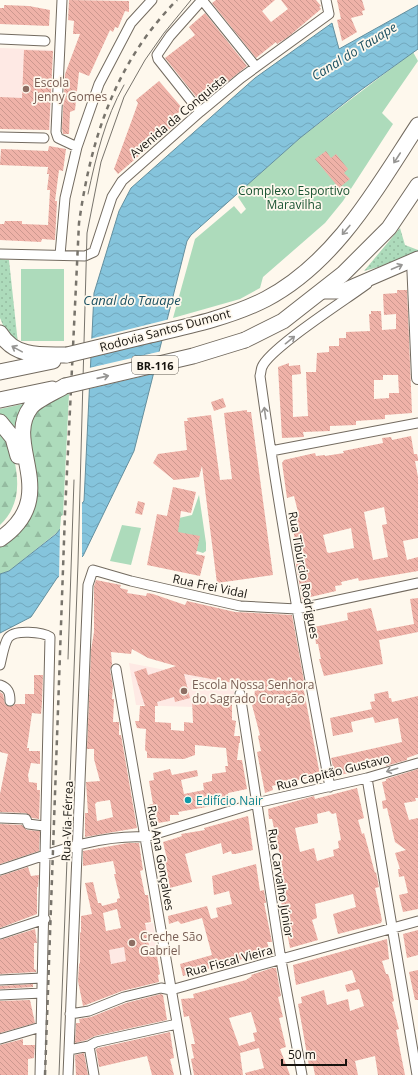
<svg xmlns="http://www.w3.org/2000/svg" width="418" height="1075" font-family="'Open Sans',sans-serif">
  <defs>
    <pattern id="grass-dots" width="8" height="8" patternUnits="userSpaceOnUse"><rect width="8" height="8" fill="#addbbb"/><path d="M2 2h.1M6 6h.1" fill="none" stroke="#94bba0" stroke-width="1.8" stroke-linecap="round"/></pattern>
    <pattern id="forest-firs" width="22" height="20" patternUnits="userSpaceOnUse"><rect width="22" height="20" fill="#addbbb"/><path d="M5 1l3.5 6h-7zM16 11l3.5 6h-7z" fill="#94bba0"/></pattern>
    <pattern id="water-waves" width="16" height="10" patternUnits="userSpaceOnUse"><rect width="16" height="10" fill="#85c4dc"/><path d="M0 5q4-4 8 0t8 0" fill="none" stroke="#72a8bc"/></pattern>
    <pattern id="building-back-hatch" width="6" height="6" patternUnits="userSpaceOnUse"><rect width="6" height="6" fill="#efb2a8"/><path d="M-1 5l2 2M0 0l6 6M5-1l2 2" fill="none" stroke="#cc988f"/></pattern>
  </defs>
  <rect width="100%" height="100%" fill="#fef8ed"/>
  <path fill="#fee9e4" d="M0,48L53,50L50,130L0,128Z
    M129,663L233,683L236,704L193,700V707L136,705Z
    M153,923L158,956L111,964L106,931Z"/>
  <path fill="url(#grass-dots)" d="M400,228L405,245L418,250V252L404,260L364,271Z
    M0,259L9,260L18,344L5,330L0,318Z"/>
  <path fill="url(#forest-firs)" d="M69,394L63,515L61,516L60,530L9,571L0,574V544L35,492L11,445C18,474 24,502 0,525V409Z"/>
  <path fill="#addbbb" d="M413,52L418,61L382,113L393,124L343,201L325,223L263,277L260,288L240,299L173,318L195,239L234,206L241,214L246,209L238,197L246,186L300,138Z
    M21,269H64V341H21Z
    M199,495L206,543V551L203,553L176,544L179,518L192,515Z
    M122,525L141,528L131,565L110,561Z"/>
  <path fill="url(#water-waves)" stroke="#648f9e" d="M418,5V49L361,90L300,138L191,235L187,241L134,451L83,556L57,578L31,617L0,633V574L9,571L56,534L84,501L94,293L119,211L131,188L255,78L332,23L339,49Z"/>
  <path fill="#fef8ed" d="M170,319L164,339L89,358L90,339Z
    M162,351L156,373L88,389L89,368Z
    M82,501V559L59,579L60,527Z"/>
  <path fill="url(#building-back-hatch)" fill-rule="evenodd" d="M69,0L129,1V12L125,11L118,28L115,27L113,32L110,30L89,76L79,72L75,110L70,112L69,134H63L62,128L65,74L80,34H73L74,21L68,20Z
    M216,0H275L262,11L271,22L288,9L281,0H316L321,6L319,7L321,9L288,37L277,44L276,42L256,58L212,3Z
    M337,0H362L365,10L362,11L363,15L351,18L357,32L342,41L337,20L341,19Z
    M4,5L29,6L50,10L49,26L0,24V8H4Z
    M205,13L247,66L201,103L165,58L195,35L189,27Z
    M24,50L53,51L49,130L0,129V97L22,98Z
    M159,81L183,109L174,116L179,121L118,174L114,169L133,117L138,103L136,100Z
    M49,146L66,149L63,171L59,170L55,201H57L55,240L42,239L41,242L0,240V224H4L5,221H22V224L48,225L50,190H47L49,174H47L48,167L0,165L1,149L48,151Z
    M326,151L331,158L336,154L348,169L344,173L350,179L339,188L315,159Z
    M397,290H407L412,413L385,415V419L356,421V425L330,426V431L303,432L304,437L282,438L278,367L289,363V366L300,365L301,374L292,375L293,417L308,416L306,372H316L317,353L329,352V346H339V338H346V332L370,331L369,314H371V311H381L382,330L396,329V314L384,315L383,294L397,293ZM383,375H398L399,393H389V398L374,399V380H383Z
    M223,398L226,407L214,411L211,402Z
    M247,410V412H251L273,575L217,583L202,466L199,477L174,480L153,463L158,454L187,450L184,421H188L187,418L211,415L220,480L232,479L224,413Z
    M411,436L414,454H417L418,458V461H415L418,477V538L403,541L407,560L418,557V571L359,581L358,578L341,582L342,585L335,586L336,591L302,599L295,559L299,558L293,530L297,528L294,513L298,512L294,496L287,498L282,463L284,460L315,453L316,456L325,455V456L344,453L343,451L383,443L382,438L391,437L392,440ZM384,507L387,524L382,525L388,557L373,560L364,512ZM351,528L354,548L329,553L327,552L323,535Z
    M173,487L196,492L191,513L181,511L178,532L200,536L196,554L205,556L200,576L147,565L157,514L167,516Z
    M138,501L145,503L142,515L135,513Z
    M96,580L121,585L120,588L128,590L127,593L146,596L147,593L153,594L185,605L187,601L235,612L292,615L305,686H303L320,775L272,786L273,790L265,793L257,752L261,751L258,736L260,735L252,705L254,704L255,687L184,674L190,698L175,702L174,697L157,702L158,706H155V722L171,723V730L184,731V722L193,723L192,700L232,704V720L236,721L234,736H240V743H239L237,760H242L247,789L228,793L229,803L178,812L179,815H170V821L152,824L149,805L153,804L149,781L154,780L153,773L170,769L172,775L197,770L198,776L181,780L184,794L204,790L203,783L212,781V774L226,772L225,766H228L226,748L195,745V755L184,759L147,758V752L145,750L146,729L137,728L135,721H139L140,706H145L134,672L146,668L148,675L176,666L148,658L132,649L131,654L111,652L112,664L110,670L113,686L112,699H114L113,722H119V735H121L137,828L85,837V813H88L86,782L100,781L94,759V749H87L91,650L94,632V586ZM110,800L113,817L97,821L95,804L97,802Z
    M418,598V632L379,640L383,664L324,676L319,659H321L318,644H316L314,627L348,620L347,613L371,608L377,631L414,624L410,599Z
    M34,675H43L42,703L41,714L32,713L27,748H29V751H40V764L31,763L28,775L29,782L37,783V790H40L39,819L32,818L26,813L0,812V794L8,754L0,752V692L3,694L5,704L8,706H13L15,704H25V694H34Z
    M388,691L389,698H391L392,702L418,696V754L407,758V760L386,766V763L379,764L363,768V770L335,776L331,758L402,742L398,718L375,723L373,717L351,722L353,732L333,736L330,718L372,709L370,702L375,701L374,694Z
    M418,769V798H415L416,801L404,803L409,820L418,818V909L403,912L399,895L408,893L404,876L399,877L398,869H400L395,853L406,850L395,842L387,808L383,809L382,801L386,800L382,782L386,781V779Z
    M357,788L364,818L358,820L362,834L364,833L375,873L376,872L379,887L375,888L382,920L381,923L338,934L333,914L356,907L353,894L315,904L317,918L312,920L318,940L290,948L281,901V897L286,896L280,871L283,870L272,819H269L268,809L314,796L315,799ZM329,811L332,814L336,813L341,840L338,841L339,848L333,850L334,856L317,861L314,848L300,852L295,828L318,823L317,814Z
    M248,816L253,850L235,854H232L231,851L223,854L221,843L185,854L192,882L170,888L165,860L167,859L163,842L176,838L182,836L181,834L205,830L204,828Z
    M0,824L22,825L27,830L40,831L39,851L0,864Z
    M128,843H139L143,870L140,871L145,895H148L151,922L145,923L151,957L157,956L160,974L158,975L159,982L122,991L83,1006L78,981L79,964L80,963V933L81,932V916L92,914L85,883L93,882L98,903H101L102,906L117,902V899L120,898L114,874H116L113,861L83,866V851ZM117,909L121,928L106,931L103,913ZM124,947L126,961L111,964L109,950Z
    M256,864L260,891L264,890L266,903H264L272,942H267L270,951L183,976L180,964L212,955L202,918L181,924L178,921L169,924L168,916L207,906L211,919L218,917L216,908L232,904L229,891L214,895L212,876Z
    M28,867L31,876L39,875L38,887H37V914L0,928V876Z
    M35,929L37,943H34V969L36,970V972L0,974V940Z
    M418,930V955L407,958L403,934Z
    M387,939L389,959L382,961L386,974H388L390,980L394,1001L392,1002L399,1029L396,1030L405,1075H378L375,1056L355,1061L358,1075H315L313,1065L309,1066L302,1026L298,1004L302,1003L301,997L324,990L327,1005L348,999L350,1011L364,1006L359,989L347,992L345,985L356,982L352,970L296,985L293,965Z
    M272,968H276L281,996L278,997L283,1017L279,1018L286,1047L280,1049L290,1075H246L245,1073L264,1068L259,1048L240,1053L243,1075H194L191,1059L194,1058L191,1044H195L189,1016L184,1017L181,999L194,998L193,994L246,980L252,976L251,975ZM251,1012L257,1032L253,1033L255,1041L239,1046L229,1018Z
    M418,970V1000H415L409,972Z
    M33,984V987L0,989V986Z
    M161,994L163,995L167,1020L95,1036L87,1040L75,1043L76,1023H80L79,1019L91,1017L126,1003Z
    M30,1000L35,1023L0,1033V1001Z
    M170,1032L174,1058L170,1059L174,1075H152L147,1056L99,1067L96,1049L98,1048Z
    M23,1039V1045H35L34,1058L28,1059V1075H0V1045Z
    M84,1053L88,1075H76L75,1055Z"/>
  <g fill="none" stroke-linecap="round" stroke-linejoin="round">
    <g stroke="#736b60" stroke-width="11">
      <path id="minor" d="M62,0L56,132L58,138L77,147
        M0,39L45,41
        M200,112L158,59L157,55L170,36L202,0L256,67
        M0,137L44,138
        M0,254L85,256L94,252L112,197L122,181L200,112L241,78L329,14L326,0
        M60,255L65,198L77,147L99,84L131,23L152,0
        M271,451L418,423
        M0,665C2,657 4,644 8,638C14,629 43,632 50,637L40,1075
        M116,669L186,1075
        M0,685C8,688 10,692 10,701
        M240,694L281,960L302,1075
        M367,778L417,1075
        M330,787C304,650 279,514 260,376C261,373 261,369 262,367C270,348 347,299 367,284
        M0,818L26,819L28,824L44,826
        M0,870C47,855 96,834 146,837L256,803L367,778L418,763
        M0,934L45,919
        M0,980L42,978
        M0,995L42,993
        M70,1014L89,1011L124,997L161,988L171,990L178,988L418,921
        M0,1039L41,1027
        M89,1046L94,1075
        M69,1050L89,1046L96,1042L177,1024
        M68,1075L88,585L93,570L131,581L240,606L297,609L418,583"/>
    </g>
    <g stroke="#736b60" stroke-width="14">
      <path id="tertiary" d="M413,260L418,378"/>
    </g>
    <g stroke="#736b60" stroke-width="15">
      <path id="secondary" d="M322,292H339L418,258"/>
    </g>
    <g stroke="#736b60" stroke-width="17">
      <path id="trunk" d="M0,333C15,358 42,355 67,355
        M150,335C189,326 231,317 266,299C336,262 376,189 418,125
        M245,340L283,321L343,274L389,228L418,185
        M0,372L53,361
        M0,400L52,389
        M0,422L13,438L18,456
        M0,539C63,496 2,444 31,407C38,399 55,392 65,386"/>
    </g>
    <use href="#minor" stroke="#fff" stroke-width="9"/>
    <use href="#tertiary" stroke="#fff" stroke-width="12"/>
    <use href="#secondary" stroke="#fff" stroke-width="13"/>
    <use href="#trunk" stroke="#fff" stroke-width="15"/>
    <path stroke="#78746c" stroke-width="1" d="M88,194C96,157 105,118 124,85
      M68,659L74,480
      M59,1075L78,563L87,233L101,162L124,97L145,60L164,33L191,0"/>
    <path stroke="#78746c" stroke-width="2.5" stroke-dasharray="5 5" stroke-linecap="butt" d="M45,1075L65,513L79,223C91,138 115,63 177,0"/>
    <g stroke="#736b60" stroke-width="17" stroke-linecap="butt">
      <path id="trunk-bridge" d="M67,355L150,335
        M65,386L193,356L245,340"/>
    </g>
    <use href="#trunk-bridge" stroke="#fff" stroke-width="15"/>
  </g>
  <defs><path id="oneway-shaft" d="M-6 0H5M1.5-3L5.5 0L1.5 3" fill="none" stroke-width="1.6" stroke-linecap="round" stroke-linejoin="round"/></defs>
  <g stroke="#969593">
    <use href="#oneway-shaft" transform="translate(397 158) rotate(123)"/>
    <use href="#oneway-shaft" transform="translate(346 230) rotate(130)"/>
    <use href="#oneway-shaft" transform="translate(397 267) rotate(-23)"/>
    <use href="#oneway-shaft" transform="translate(290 340) rotate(-39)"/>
    <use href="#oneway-shaft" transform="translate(17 349) rotate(-151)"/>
    <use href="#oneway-shaft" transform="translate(103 377) rotate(-13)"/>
    <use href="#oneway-shaft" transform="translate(265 413) rotate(-98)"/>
    <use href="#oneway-shaft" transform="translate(392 770) rotate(163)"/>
  </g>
  <g fill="#8d6e63" stroke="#fef8ed" stroke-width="1.5">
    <circle cx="26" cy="89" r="4"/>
    <circle cx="184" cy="691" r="4"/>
    <circle cx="132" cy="943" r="4"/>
  </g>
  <circle fill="#0f9aa8" stroke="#fef8ed" stroke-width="1.5" cx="188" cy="800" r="4"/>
  <g text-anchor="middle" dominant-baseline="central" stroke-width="3.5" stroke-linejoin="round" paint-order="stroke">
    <rect fill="#fef8ed" stroke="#5c5851" stroke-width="1" x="132" y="356" width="46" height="18" rx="3"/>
    <g font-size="11" font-weight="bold" fill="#16130e">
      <text x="155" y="365">BR-116</text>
    </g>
    <g font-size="12" fill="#785e54" stroke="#fef8ed" text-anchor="start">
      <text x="34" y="82">Escola<tspan x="34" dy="14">Jenny Gomes</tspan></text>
      <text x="192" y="684">Escola Nossa Senhora<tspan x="192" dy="14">do Sagrado Coração</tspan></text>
      <text x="140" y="936">Creche São<tspan x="140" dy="14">Gabriel</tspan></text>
    </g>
    <g font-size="12" fill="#16130e" stroke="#fef8ed">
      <text transform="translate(178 116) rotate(-40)">Avenida da Conquista</text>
      <text transform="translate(165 330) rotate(-15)">Rodovia Santos Dumont</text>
      <text transform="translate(304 575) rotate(80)">Rua Tibúrcio Rodrigues</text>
      <text transform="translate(210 586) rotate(12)">Rua Frei Vidal</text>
      <text transform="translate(333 772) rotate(-14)">Rua Capitão Gustavo</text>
      <text transform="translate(67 821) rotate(-88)">Rua Via Férrea</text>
      <text transform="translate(161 858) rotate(80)">Rua Ana Gonçalves</text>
      <text transform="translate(281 883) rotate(81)">Rua Carvalho Júnior</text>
      <text transform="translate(229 961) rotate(-15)">Rua Fiscal Vieira</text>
    </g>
    <g font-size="12" fill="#185230" stroke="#fef8ed">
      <text x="294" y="190">Complexo Esportivo<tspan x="294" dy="14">Maravilha</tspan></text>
    </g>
    <g font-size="12" fill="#0d838f" stroke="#fef8ed" text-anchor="start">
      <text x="196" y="800">Edifício Nair</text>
    </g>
    <g font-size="13" font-style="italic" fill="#1b5061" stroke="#fef8ed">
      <text transform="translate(354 51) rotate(-32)">Canal do Tauape</text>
      <text x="132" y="300">Canal do Tauape</text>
    </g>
  </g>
  <path d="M282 1059v6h64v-6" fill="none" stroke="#16130e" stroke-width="2"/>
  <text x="288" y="1059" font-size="12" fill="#16130e" stroke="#fef8ed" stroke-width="3" paint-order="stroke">50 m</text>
</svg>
